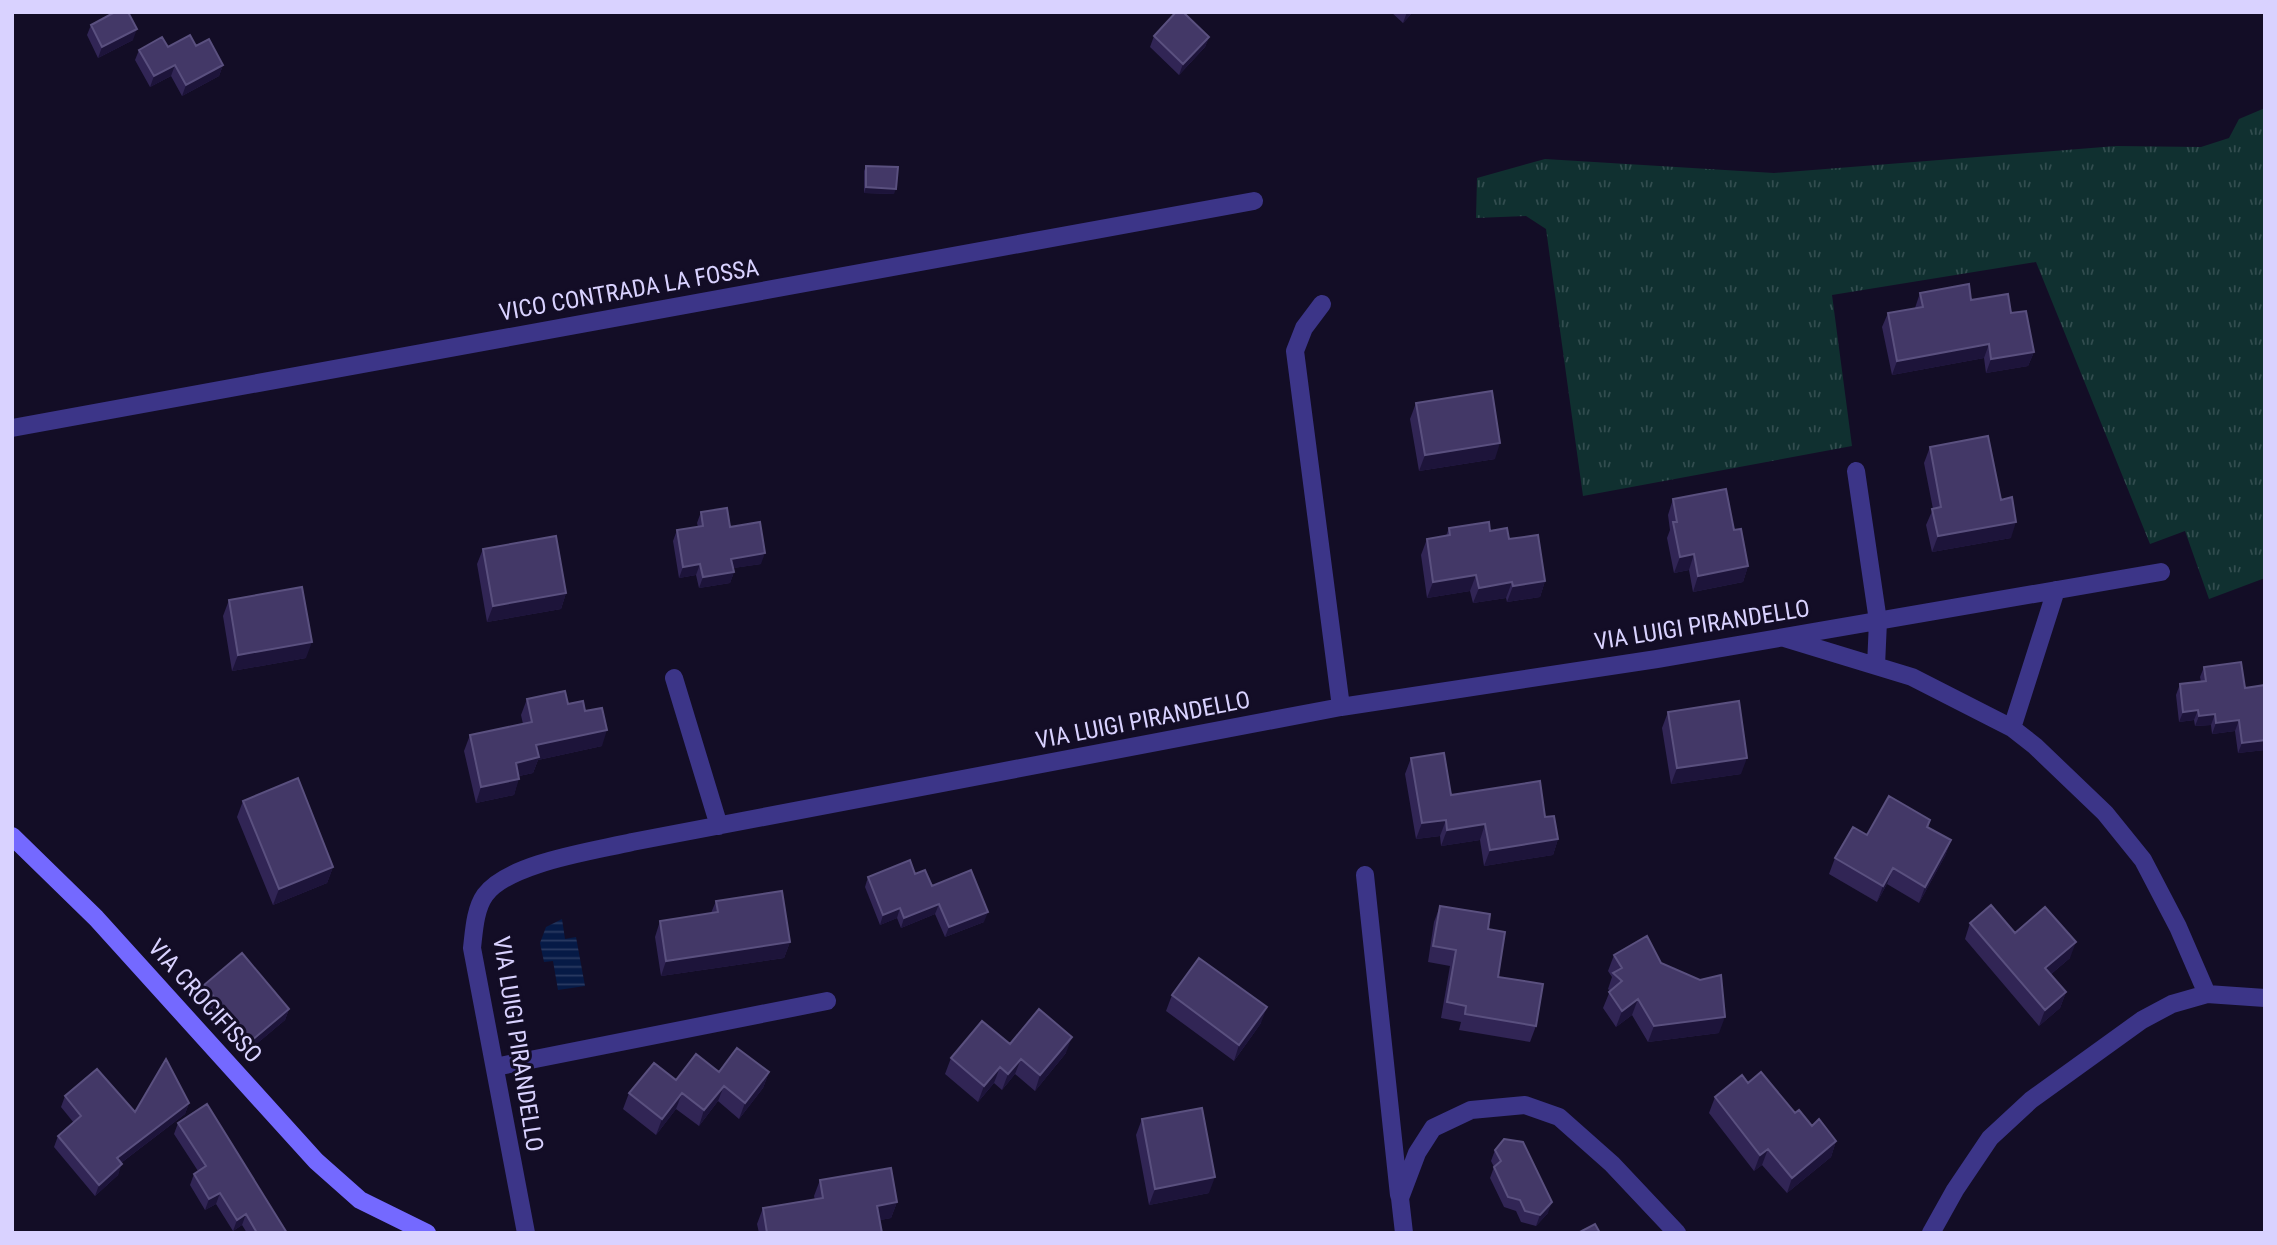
<svg xmlns="http://www.w3.org/2000/svg" width="2277" height="1245" font-family="'Roboto Condensed',sans-serif">
  <defs>
    <pattern id="grass-tufts" width="24" height="20" patternUnits="userSpaceOnUse" patternTransform="scale(1.75)"><rect width="24" height="20" fill="#103030"/><path d="M3 7l-1-3M5 7V3M7 7l1-3M15 17l-1-3M17 17v-4M19 17l1-3" fill="none" stroke="#324d4f"/></pattern>
    <pattern id="water-rules" width="6" height="5" patternUnits="userSpaceOnUse" patternTransform="scale(1.75)"><rect width="6" height="5" fill="#061a46"/><path d="M0 2.5h6" fill="none" stroke="#2a3a62"/></pattern>
  </defs>
  <rect width="100%" height="100%" fill="#130d26"/>
  <path fill="url(#grass-tufts)" d="M2265,108V578L2209,599L2185,531L2150,544L2036,262L1832,295L1852,446L1583,496L1546,229L1526,216L1476,218L1477,178L1545,159L1774,173L2116,146L2201,147L2229,138L2239,119Z"/>
  <path fill="url(#water-rules)" d="M562,919L565,939L576,937L585,986L558,990L553,961L544,962L540,943L546,927Z"/>
  <g fill="none" stroke-linecap="round" stroke-linejoin="round">
    <path stroke="#3c3588" stroke-width="18" d="M1322,304L1304,328L1295,351L1341,707
      M12,428L1254,201
      M1856,471L1878,621L1876,666
      M1784,638L1912,677L2012,728L2035,746L2105,813L2143,860L2178,927L2207,994
      M674,678L719,826
      M2012,728L2056,590
      M1365,875L1399,1195
      M495,1067L827,1001
      M526,1233L472,948C474,931 475,909 485,895C508,863 594,851 632,842L1341,707L1657,659L2161,572
      M1404,1233L1400,1198L1417,1153L1433,1128L1471,1110L1525,1105L1559,1117L1612,1164L1677,1233
      M1931,1233L1955,1190L1990,1138L2031,1100L2142,1020L2172,1004L2207,994L2265,998"/>
    <path stroke="#7469ff" stroke-width="18" d="M12,836L96,918L316,1161L360,1200L427,1233"/>
  </g>
  <path fill="#312555" d="M1391,12H1413L1403,23Z
    M91,25L133,40L98,58L87,35Z
    M1154,36L1209,37L1205,47L1179,75L1150,47Z
    M196,46L223,65L219,76L182,96L171,76L150,87L135,60L139,50L168,47Z
    M866,166L894,194L864,193V171Z
    M1920,293L2011,313L2034,352L2028,366L1986,373L1984,358L1892,375L1882,327L1888,313L1915,308Z
    M1416,403L1495,459L1419,471L1410,419Z
    M1930,447L2001,500L2011,538L1932,552L1926,525L1933,509L1924,463Z
    M1673,499L1734,530L1748,566L1743,582L1693,592L1689,570L1674,573L1667,538L1670,530L1668,515Z
    M701,512L730,527L761,564L733,568L734,572L730,583L699,588L696,575L679,578L673,541L677,530L698,527L697,523Z
    M1449,528L1490,531L1509,539L1545,581L1540,597L1507,602L1506,598L1473,603L1470,591L1427,598L1421,555L1427,539L1446,536Z
    M483,549L566,593L561,609L487,622L477,564Z
    M229,600L306,658L232,671L223,616Z
    M2204,667L2245,688L2265,685V750L2238,753L2235,731L2212,734L2211,725L2195,726L2194,720L2179,722L2176,695L2180,684L2201,682L2200,677Z
    M527,699L568,704L585,711L602,746L538,760L533,773L519,776L514,795L476,803L464,751L470,735L523,724L521,715Z
    M1668,712L1741,774L1671,784L1662,728Z
    M1411,758L1451,795L1545,817L1558,839L1553,855L1484,866L1480,840L1441,846L1440,836L1416,839L1405,774Z
    M243,801L333,867L327,883L273,905L237,817Z
    M1930,820L1928,827L1951,840L1945,856L1919,903L1887,884L1877,902L1829,874L1835,858L1867,835Z
    M915,874L932,886L984,922L945,937L935,914L901,928L897,918L880,925L865,887L868,877Z
    M716,901L790,942L784,958L661,976L655,937L660,921L711,913Z
    M1440,906L1488,929L1498,977L1536,1026L1530,1042L1459,1030L1461,1022L1441,1018L1450,966L1428,962L1434,922Z
    M1970,923L2015,933L2070,958L2050,975L2066,992L2060,1008L2039,1026L1965,939Z
    M1614,955L1661,963L1719,1033L1648,1042L1632,1015L1616,1027L1603,1008L1610,991L1608,989L1612,977L1608,971Z
    M204,985L289,1009L285,1020L247,1052L200,996Z
    M1172,995L1261,1023L1234,1061L1166,1011Z
    M1010,1044L1066,1053L1035,1091L1015,1074L1002,1090L994,1083L978,1102L945,1074L951,1058Z
    M719,1072H769L763,1088L739,1119L718,1101L699,1126L676,1109L656,1135L623,1109L629,1093L676,1080Z
    M1748,1083L1795,1113L1812,1126L1836,1141L1831,1157L1787,1193L1762,1165L1754,1171L1709,1113L1715,1097Z
    M65,1096L135,1112L189,1103L185,1114L121,1163L118,1175L95,1196L54,1147L58,1136L74,1123L61,1107Z
    M1142,1119L1209,1193L1149,1205L1136,1135Z
    M178,1123L287,1233H247L242,1225L233,1231L216,1204L205,1210L190,1185L194,1174L198,1171L174,1134Z
    M1495,1150L1548,1213L1536,1226L1521,1222L1516,1211L1504,1207L1490,1178L1494,1167L1491,1161Z
    M820,1180L897,1202L891,1218L880,1220L882,1233H759L757,1224L763,1208L815,1200L814,1196Z"/>
  <path fill="#1d143a" d="M1407,12H1413L1403,23Z
    M137,29L133,40L98,58L102,47Z
    M1209,37L1205,47L1179,75L1183,64Z
    M175,65L171,76L150,87L154,76Z
    M223,65L219,76L182,96L186,85Z
    M866,187L896,189L894,194L864,193Z
    M1989,344L1984,358L1892,375L1897,361Z
    M2034,352L2028,366L1986,373L1991,359Z
    M1500,443L1495,459L1419,471L1425,455Z
    M2016,522L2011,538L1932,552L1938,536Z
    M765,553L761,564L727,569L731,559Z
    M1694,554L1689,570L1674,573L1680,557Z
    M700,564L696,575L679,578L683,567Z
    M1748,566L1743,582L1693,592L1698,576Z
    M734,572L730,583L699,588L703,577Z
    M1476,575L1470,591L1427,598L1433,582Z
    M1545,581L1540,597L1507,602L1513,586Z
    M1512,582L1506,598L1473,603L1479,588Z
    M566,593L561,609L487,622L493,606Z
    M312,642L306,658L232,671L238,655Z
    M2198,710L2194,720L2179,722L2183,712Z
    M2215,714L2211,725L2195,726L2199,716Z
    M2239,720L2235,731L2212,734L2216,723Z
    M607,730L602,746L538,760L533,773L510,778L516,763L536,745Z
    M2265,740V750L2238,753L2242,743Z
    M1747,758L1741,774L1671,784L1677,768Z
    M519,779L514,795L476,803L481,787Z
    M1446,820L1440,836L1416,839L1422,823Z
    M1485,824L1480,840L1441,846L1447,830Z
    M1558,839L1553,855L1484,866L1490,850Z
    M1951,840L1945,856L1919,903L1925,887Z
    M333,867L327,883L273,905L279,889Z
    M1893,868L1887,884L1877,902L1883,886Z
    M939,904L935,914L901,928L904,918Z
    M900,908L897,918L880,925L883,915Z
    M988,912L984,922L945,937L949,927Z
    M790,942L784,958L661,976L666,961Z
    M2076,942L2070,958L2039,984L2045,968Z
    M2066,992L2060,1008L2039,1026L2045,1010Z
    M1638,999L1632,1015L1616,1027L1622,1011Z
    M1267,1007L1261,1023L1234,1061L1239,1045Z
    M289,1009L285,1020L247,1052L251,1041Z
    M1725,1017L1719,1033L1648,1042L1654,1026Z
    M1072,1037L1066,1053L1035,1091L1040,1075Z
    M1021,1059L1015,1074L1002,1090L1008,1074Z
    M1000,1067L994,1083L978,1102L984,1086Z
    M769,1072L763,1088L739,1119L745,1103Z
    M724,1086L718,1101L699,1126L704,1110Z
    M682,1093L676,1109L656,1135L662,1119Z
    M189,1103L185,1114L113,1169L117,1158Z
    M1836,1141L1831,1157L1787,1193L1792,1178Z
    M1768,1149L1762,1165L1754,1171L1760,1155Z
    M122,1164L118,1175L95,1196L99,1185Z
    M1215,1177L1209,1193L1149,1205L1155,1189Z
    M220,1193L216,1204L205,1210L209,1199Z
    M897,1202L891,1218L871,1222L877,1206Z
    M1552,1202L1548,1213L1536,1226L1540,1215Z
    M246,1214L242,1225L233,1231L237,1220Z"/>
  <path fill="#433867" stroke="#5a507f" stroke-width="2" d="M115,12H128L137,29L102,47L91,25Z
    M1176,12H1183L1209,37L1183,64L1154,36Z
    M190,35L196,46L209,39L223,65L186,85L175,65L154,76L139,50L162,37L168,47Z
    M866,166L898,167L896,189L866,187Z
    M1969,284L1971,300L2008,294L2011,313L2026,311L2034,352L1991,359L1989,344L1897,361L1888,313L1923,307L1920,293Z
    M1492,391L1500,443L1425,455L1416,403Z
    M1988,436L2001,500L2012,497L2016,522L1938,536L1932,509L1941,507L1930,447Z
    M1726,489L1734,530L1741,529L1748,566L1698,576L1694,554L1680,557L1673,522H1677L1673,499Z
    M727,508L730,527L760,522L765,553L731,559L734,572L703,577L700,564L683,567L677,530L703,526L701,512Z
    M1489,522L1490,531L1507,528L1509,539L1538,535L1545,581L1513,586L1512,582L1479,588L1476,575L1433,582L1427,539L1450,535L1449,528Z
    M556,536L566,593L493,606L483,549Z
    M302,587L312,642L238,655L229,600Z
    M2241,662L2245,688L2265,685V740L2242,743L2239,720L2216,723L2215,714L2199,716L2198,710L2183,712L2180,684L2206,681L2204,667Z
    M565,691L568,704L583,701L585,711L602,708L607,730L536,745L539,757L516,763L519,779L481,787L470,735L532,722L527,699Z
    M1739,701L1747,758L1677,768L1668,712Z
    M1444,753L1451,795L1540,781L1545,817L1554,816L1558,839L1490,850L1485,824L1447,830L1446,820L1422,823L1411,758Z
    M298,778L333,867L279,889L243,801Z
    M1889,796L1930,820L1927,827L1951,840L1925,887L1893,868L1883,886L1835,858L1853,827L1867,835Z
    M910,860L915,874L925,870L932,886L971,870L988,912L949,927L939,904L904,918L900,908L883,915L868,877Z
    M782,891L790,942L666,961L660,921L718,912L716,901Z
    M1991,905L2015,933L2045,907L2076,942L2045,968L2066,992L2045,1010L1970,923Z
    M1440,906L1490,914L1488,929L1505,932L1498,977L1543,984L1536,1026L1465,1014L1466,1006L1447,1002L1456,950L1433,946Z
    M1647,936L1661,963L1700,980L1721,975L1725,1017L1654,1026L1638,999L1622,1011L1609,992L1622,981L1613,973L1622,968L1614,955Z
    M242,953L289,1009L251,1041L204,985Z
    M1199,958L1267,1007L1239,1045L1172,995Z
    M1039,1009L1072,1037L1040,1075L1021,1059L1008,1074L1000,1067L984,1086L951,1058L982,1021L1010,1044Z
    M737,1048L769,1072L745,1103L724,1086L704,1110L682,1093L662,1119L629,1093L654,1063L676,1080L696,1054L719,1072Z
    M166,1059L189,1103L117,1158L122,1164L99,1185L58,1136L81,1116L65,1096L97,1069L135,1112Z
    M1761,1072L1795,1113L1799,1110L1812,1126L1819,1119L1836,1141L1792,1178L1768,1149L1760,1155L1715,1097L1742,1075L1748,1083Z
    M207,1104L287,1233H257L246,1214L237,1220L220,1193L209,1199L194,1174L206,1166L178,1123Z
    M1202,1108L1215,1177L1155,1189L1142,1119Z
    M1504,1139L1523,1142L1552,1202L1540,1215L1525,1211L1520,1200L1508,1197L1494,1167L1501,1161L1495,1150Z
    M891,1168L897,1202L877,1206L882,1233H767L763,1208L823,1198L820,1180Z
    M1595,1224L1600,1233H1578Z"/>
  <g text-anchor="middle" dominant-baseline="central" stroke-width="6" stroke-linejoin="round" paint-order="stroke">
    <g font-size="24" fill="#d9d2ff" stroke="#130d26">
      <text transform="translate(629 290) rotate(-10)">VICO CONTRADA LA FOSSA</text>
      <text transform="translate(1702 625) rotate(-9)">VIA LUIGI PIRANDELLO</text>
      <text transform="translate(1143 720) rotate(-11)">VIA LUIGI PIRANDELLO</text>
      <text transform="translate(205 1001) rotate(48)">VIA CROCIFISSO</text>
      <text transform="translate(518 1044) rotate(81)">VIA LUIGI PIRANDELLO</text>
    </g>
  </g>
  <rect width="2277" height="1245" fill="none" stroke="#d9d2ff" stroke-width="28"/>
</svg>
